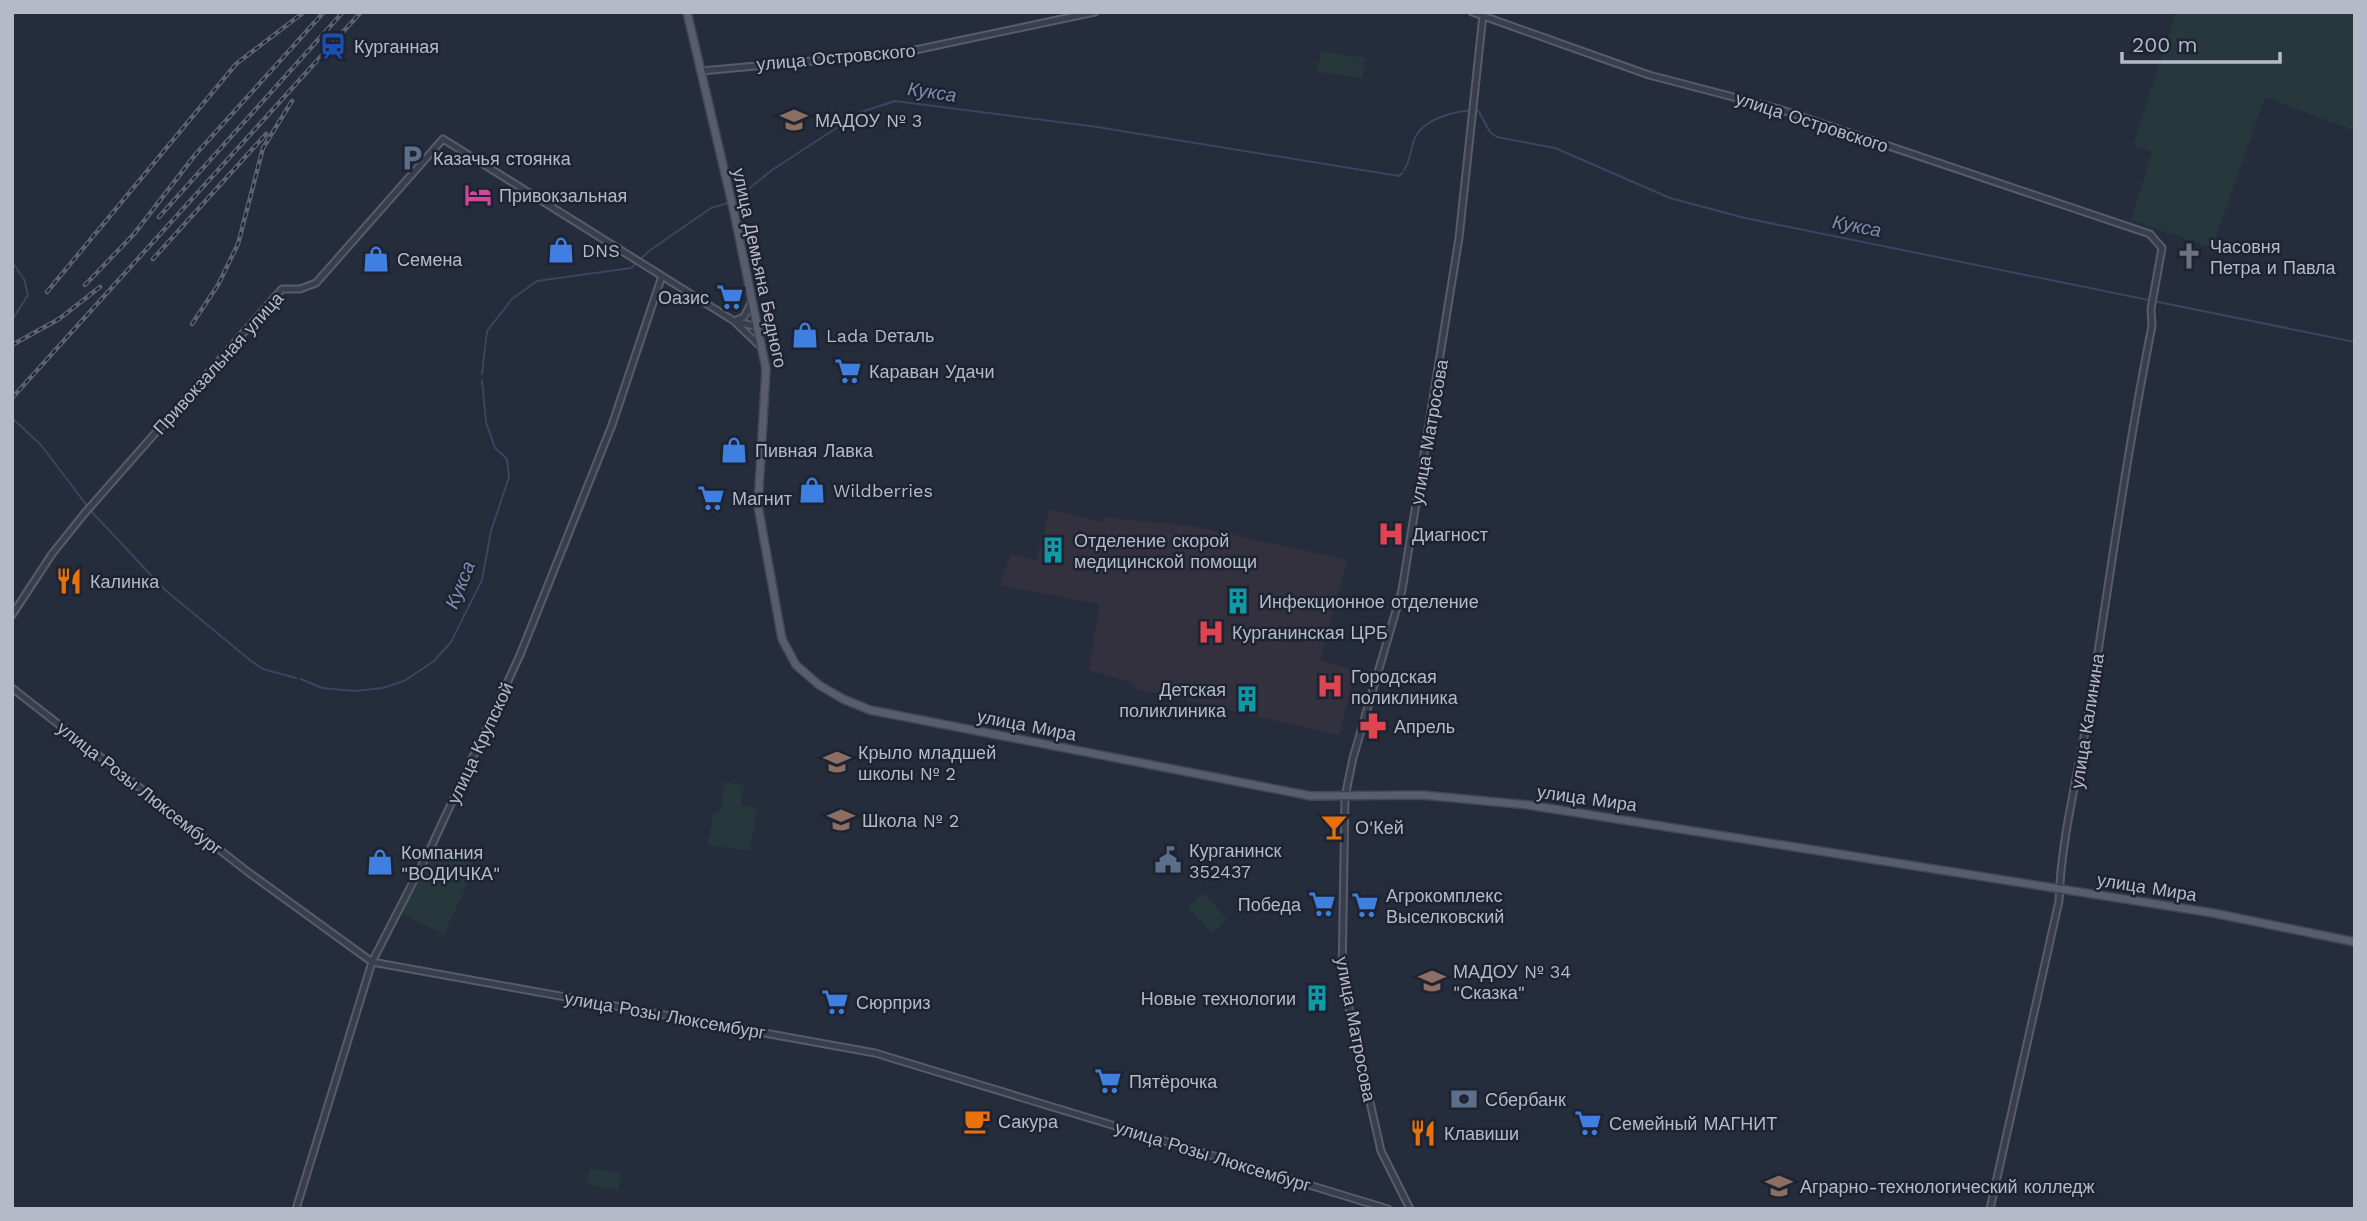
<svg xmlns="http://www.w3.org/2000/svg" width="2367" height="1221" font-family="'Work Sans',sans-serif">
  <rect width="100%" height="100%" fill="#252c3c"/>
  <path fill="#34313e" d="M1050,509L1102,522L1104,517L1198,527L1347,560L1320,660L1356,671L1339,735L1136,689L1133,683L1089,670L1099,604L999,585L1011,554L1036,560Z"/>
  <path fill="#27383d" d="M2176,12H2355V131L2265,97L2212,248L2131,220L2152,152L2133,145Z
    M1321,51L1365,58L1362,78L1317,72Z
    M725,782L744,785L741,805L757,808L750,851L708,845L713,814L721,811Z
    M436,847L476,865L444,934L401,914Z
    M1203,893L1227,919L1212,933L1188,907Z
    M590,1168L621,1174L618,1190L587,1184Z"/>
  <g fill="none" stroke-linecap="round" stroke-linejoin="round">
    <path stroke="#3a4563" stroke-width="2" d="M1404,170C1411,160 1410,149 1415,138C1424,118 1458,110 1478,110L1490,132L1497,137L1555,148L1670,198L1745,218L2355,342
      M734,201L772,170L861,112L895,101L1097,127L1399,176L1402,173
      M12,262L24,279L28,295L12,320
      M482,374L487,331L512,299L537,281L631,268L649,251L711,208L728,203
      M12,418L41,445L88,507
      M91,511L164,589L251,661L263,669L296,678
      M301,679L322,688L355,691L383,688L404,681L434,661L451,642L482,580L491,531L509,477L507,459L495,448L486,422L482,380"/>
    <g stroke="#575c6b" stroke-width="9">
      <path id="tertiary" d="M1472,12L1649,75L1779,109L2150,234L2162,248L2151,309L2152,326C2127,451 2110,577 2090,703C2080,768 2061,835 2059,901L1990,1209
        M701,71L901,53L1095,12
        M751,303L744,317L734,321L761,347
        M12,615L52,554L84,514L282,289H300L316,283L443,139L734,321L758,327
        M12,688L248,872L372,962L875,1053L1388,1209
        M296,1209L372,962L432,845L520,655L612,425L662,276
        M1410,1209L1381,1151L1342,977L1345,797L1353,758L1402,590L1459,238L1483,15"/>
    </g>
    <g stroke="#424756" stroke-width="10">
      <path id="primary" d="M687,12L734,212L766,369L758,506L782,639L796,665L819,685L843,699L870,710L1311,796L1422,795L1528,805L2213,913L2355,942"/>
    </g>
    <use href="#tertiary" stroke="#393e4d" stroke-width="5"/>
    <use href="#primary" stroke="#575d6c" stroke-width="7"/>
    <g stroke="#5b6273" stroke-width="4.5">
      <path id="rail" d="M159,217L343,12
        M153,259L266,134
        M85,285L134,234L195,155L324,12
        M47,292L236,64L304,12
        M192,324L218,285L238,244L263,148L292,101
        M12,345L59,319L100,287
        M12,398L361,12"/>
    </g>
    <use href="#rail" stroke="#1e2332" stroke-width="2" stroke-dasharray="5" stroke-linecap="butt"/>
  </g>
  <defs>
    <g id="station-bare" transform="scale(2.1)"><path d="M-3-6H3Q5-6 5-4V2Q5 4 3 4L4.5 6H3L1.5 4h-3L-3 6H-4.5L-3 4Q-5 4-5 2V-4Q-5-6-3-6ZM-3.5-4v3h7v-3ZM-3.5 1v1.5H-2V1ZM2 1v1.5H3.5V1Z" fill="#1a4fb4" stroke="#1e2332" stroke-width="2.5" paint-order="stroke"/></g>
    <g id="school-bare" transform="scale(2.1)"><path d="M0-5L7-2L0 1L-7-2ZM-4 1L0 2.5L4 1V4Q0 6-4 4Z" fill="#8d6e63" stroke="#1e2332" stroke-width="2.5" paint-order="stroke"/></g>
    <g id="parking-bare" transform="scale(2.1)"><path d="M-3.5-5.5H1a3.5 3.5 0 0 1 0 7H-1V5.5H-3.5ZM-1-3.4V-.6H.8a1.4 1.4 0 0 0 0-2.8Z" fill="#5c6f8a" stroke="#1e2332" stroke-width="2.5" paint-order="stroke"/></g>
    <g id="hotel-bare" transform="scale(2.1)"><path d="M-6-4.5h1.5V1H6V5H4.5V3h-9V5H-6ZM-4 0a1.8 1.8 0 1 1 3.6 0ZM.5 0V-2.5h3Q6-2.5 6 0Z" fill="#d1479c" stroke="#1e2332" stroke-width="2.5" paint-order="stroke"/></g>
    <g id="shop-bare" transform="scale(2.1)"><path d="M-5-2.5h2.3a2.7 3.5 0 0 1 5.4 0H5L5.5 6h-11ZM-1.5-2.5h3a1.5 2.3 0 0 0-3 0Z" fill="#3f7fe0" stroke="#1e2332" stroke-width="2.5" paint-order="stroke"/></g>
    <g id="church-bare" transform="scale(2.1)"><path d="M-1.2-6h2.4v3.5h3.3v2.4h-3.3V6h-2.4V-.1h-3.3v-2.4h3.3Z" fill="#6b7280" stroke="#1e2332" stroke-width="2.5" paint-order="stroke"/></g>
    <g id="supermarket-bare" transform="scale(2.1)"><path d="M-6-5.5h2.5l.6 2H6L4.5 2H-2.5L-4.4-4H-6ZM-1.5 3.2a1.3 1.3 0 1 0 .1 0ZM3 3.2a1.3 1.3 0 1 0 .1 0Z" fill="#3f7fe0" stroke="#1e2332" stroke-width="2.5" paint-order="stroke"/></g>
    <g id="hospital-bare" transform="scale(2.1)"><path d="M-5-5h3v3.5h4V-5h3V5h-3V1.5h-4V5h-3Z" fill="#e0444e" stroke="#1e2332" stroke-width="2.5" paint-order="stroke"/></g>
    <g id="building-bare" transform="scale(2.1)"><path d="M-4-6H4V6H1V3H-1V6H-4ZM-2.5-4.3h1.7v1.8h-1.7ZM.8-4.3h1.7v1.8H.8ZM-2.5-1h1.7V.8h-1.7ZM.8-1h1.7V.8H.8Z" fill="#0f9aa8" stroke="#1e2332" stroke-width="2.5" paint-order="stroke"/></g>
    <g id="restaurant-bare" transform="scale(2.1)"><path d="M-5-6h1v4h1v-4h1v4h1v-4h1v5L-1.5 .5V6h-2V.5L-5-1ZM5-6V6H3V1.5H1.5Q1.5-4 5-6Z" fill="#e8710a" stroke="#1e2332" stroke-width="2.5" paint-order="stroke"/></g>
    <g id="pharmacy-bare" transform="scale(2.1)"><path d="M-2-6h4v4h4v4h-4v4h-4v-4h-4v-4h4Z" fill="#e0444e" stroke="#1e2332" stroke-width="2.5" paint-order="stroke"/></g>
    <g id="bar-bare" transform="scale(2.1)"><path d="M-6-5H6L.8 .8V4.5H3.5V6h-7V4.5H-.8V.8Z" fill="#e8710a" stroke="#1e2332" stroke-width="2.5" paint-order="stroke"/></g>
    <g id="civic-bare" transform="scale(2.1)"><path d="M-.6-6.5H3V-4.5H.6V-3L4-1V1h2V6H-6V1h2V-1L-.6-3ZM-1.2 2.5V6h2.4V2.5Z" fill="#5c6f8a" stroke="#1e2332" stroke-width="2.5" paint-order="stroke"/></g>
    <g id="bank-bare" transform="scale(2.1)"><path d="M-6-4H6V4H-6ZM0-2.3a2.3 2.3 0 1 0 0 4.6a2.3 2.3 0 1 0 0-4.6Z" fill="#5c6f8a" stroke="#1e2332" stroke-width="2.5" paint-order="stroke"/></g>
    <g id="cafe-bare" transform="scale(2.1)"><path d="M-5.5-4.5H6V0H3Q3 3.5 0 3.5H-2.5Q-5.5 3.5-5.5 0ZM3-3.2v2h1.7v-2ZM-6 4.5H4V6H-6Z" fill="#e8710a" stroke="#1e2332" stroke-width="2.5" paint-order="stroke"/></g>
    <g id="university-bare" transform="scale(2.1)"><path d="M0-5L7-2L0 1L-7-2ZM-4 1L0 2.5L4 1V4Q0 6-4 4Z" fill="#8d6e63" stroke="#1e2332" stroke-width="2.5" paint-order="stroke"/></g>
  </defs>
  <g fill-rule="evenodd">
    <use href="#station-bare" x="333" y="46"/>
    <use href="#school-bare" x="794" y="120"/>
    <use href="#parking-bare" x="412" y="158"/>
    <use href="#hotel-bare" x="478" y="195"/>
    <use href="#shop-bare" x="561" y="250"/>
    <use href="#church-bare" x="2189" y="256"/>
    <use href="#shop-bare" x="376" y="259"/>
    <use href="#supermarket-bare" x="730" y="297"/>
    <use href="#shop-bare" x="805" y="335"/>
    <use href="#supermarket-bare" x="848" y="371"/>
    <use href="#shop-bare" x="734" y="450"/>
    <use href="#shop-bare" x="812" y="490"/>
    <use href="#supermarket-bare" x="711" y="498"/>
    <use href="#hospital-bare" x="1391" y="534"/>
    <use href="#building-bare" x="1053" y="550"/>
    <use href="#restaurant-bare" x="69" y="581"/>
    <use href="#building-bare" x="1238" y="601"/>
    <use href="#hospital-bare" x="1211" y="632"/>
    <use href="#hospital-bare" x="1330" y="686"/>
    <use href="#building-bare" x="1247" y="699"/>
    <use href="#pharmacy-bare" x="1373" y="726"/>
    <use href="#school-bare" x="837" y="762"/>
    <use href="#school-bare" x="841" y="820"/>
    <use href="#bar-bare" x="1334" y="827"/>
    <use href="#civic-bare" x="1168" y="860"/>
    <use href="#shop-bare" x="380" y="862"/>
    <use href="#supermarket-bare" x="1322" y="904"/>
    <use href="#supermarket-bare" x="1365" y="905"/>
    <use href="#school-bare" x="1432" y="981"/>
    <use href="#building-bare" x="1317" y="998"/>
    <use href="#supermarket-bare" x="835" y="1002"/>
    <use href="#supermarket-bare" x="1108" y="1081"/>
    <use href="#bank-bare" x="1464" y="1099"/>
    <use href="#cafe-bare" x="977" y="1121"/>
    <use href="#supermarket-bare" x="1588" y="1123"/>
    <use href="#restaurant-bare" x="1423" y="1133"/>
    <use href="#university-bare" x="1779" y="1186"/>
  </g>
  <g text-anchor="middle" dominant-baseline="central" stroke-width="5" stroke-linejoin="round" paint-order="stroke">
    <g font-size="18" fill="#b5bac8" stroke="#1e2332" text-anchor="start">
      <text x="354" y="46">Курганная</text>
      <text x="815" y="120">МАДОУ № 3</text>
      <text x="433" y="158">Казачья стоянка</text>
      <text x="499" y="195">Привокзальная</text>
      <text x="2210" y="246">Часовня<tspan x="2210" dy="21">Петра и Павла</tspan></text>
      <text x="582" y="250">DNS</text>
      <text x="397" y="259">Семена</text>
      <text x="709" y="297" text-anchor="end">Оазис</text>
      <text x="826" y="335">Lada Dеталь</text>
      <text x="869" y="371">Караван Удачи</text>
      <text x="755" y="450">Пивная Лавка</text>
      <text x="833" y="490">Wildberries</text>
      <text x="732" y="498">Магнит</text>
      <text x="1412" y="534">Диагност</text>
      <text x="1074" y="540">Отделение скорой<tspan x="1074" dy="21">медицинской помощи</tspan></text>
      <text x="90" y="581">Калинка</text>
      <text x="1259" y="601">Инфекционное отделение</text>
      <text x="1232" y="632">Курганинская ЦРБ</text>
      <text x="1351" y="676">Городская<tspan x="1351" dy="21">поликлиника</tspan></text>
      <text x="1226" y="689" text-anchor="end">Детская<tspan x="1226" dy="21">поликлиника</tspan></text>
      <text x="1394" y="726">Апрель</text>
      <text x="858" y="752">Крыло младшей<tspan x="858" dy="21">школы № 2</tspan></text>
      <text x="862" y="820">Школа № 2</text>
      <text x="1355" y="827">О'Кей</text>
      <text x="1189" y="850">Курганинск<tspan x="1189" dy="21">352437</tspan></text>
      <text x="401" y="852">Компания<tspan x="401" dy="21">"ВОДИЧКА"</tspan></text>
      <text x="1386" y="895">Агрокомплекс<tspan x="1386" dy="21">Выселковский</tspan></text>
      <text x="1301" y="904" text-anchor="end">Победа</text>
      <text x="1453" y="971">МАДОУ № 34<tspan x="1453" dy="21">"Сказка"</tspan></text>
      <text x="1296" y="998" text-anchor="end">Новые технологии</text>
      <text x="856" y="1002">Сюрприз</text>
      <text x="1129" y="1081">Пятёрочка</text>
      <text x="1485" y="1099">Сбербанк</text>
      <text x="998" y="1121">Сакура</text>
      <text x="1609" y="1123">Семейный МАГНИТ</text>
      <text x="1444" y="1133">Клавиши</text>
      <text x="1800" y="1186">Аграрно-технологический колледж</text>
    </g>
    <g font-size="18" fill="#b5bac8" stroke="#1e2332">
      <text transform="translate(836 57) rotate(-5)">улица Островского</text>
      <text transform="translate(1812 122) rotate(18)">улица Островского</text>
      <text transform="translate(760 268) rotate(78)">улица Демьяна Бедного</text>
      <text transform="translate(218 363) rotate(-48)">Привокзальная улица</text>
      <text transform="translate(1429 432) rotate(-80)">улица Матросова</text>
      <text transform="translate(2087 721) rotate(-81)">улица Калинина</text>
      <text transform="translate(1027 725) rotate(11)">улица Мира</text>
      <text transform="translate(480 743) rotate(-65)">улица Крупской</text>
      <text transform="translate(140 788) rotate(38)">улица Розы Люксембург</text>
      <text transform="translate(1587 798) rotate(8)">улица Мира</text>
      <text transform="translate(2147 887) rotate(9)">улица Мира</text>
      <text transform="translate(665 1015) rotate(10)">улица Розы Люксембург</text>
      <text transform="translate(1356 1029) rotate(79)">улица Матросова</text>
      <text transform="translate(1213 1156) rotate(17)">улица Розы Люксембург</text>
    </g>
    <g font-size="19" font-style="italic" fill="#7e8cae" stroke="#1e2332">
      <text transform="translate(932 92) rotate(8)">Кукса</text>
      <text transform="translate(1857 226) rotate(11)">Кукса</text>
      <text transform="translate(460 585) rotate(-68)">Кукса</text>
    </g>
  </g>
  <rect width="2367" height="1221" fill="none" stroke="#b5bac8" stroke-width="28"/>
  <path d="M2122 52v10h158v-10" fill="none" stroke="#b5bac8" stroke-width="3.5"/>
  <text x="2132" y="52" font-size="21" fill="#b5bac8" stroke="#1e2332" stroke-width="5" paint-order="stroke">200 m</text>
</svg>
